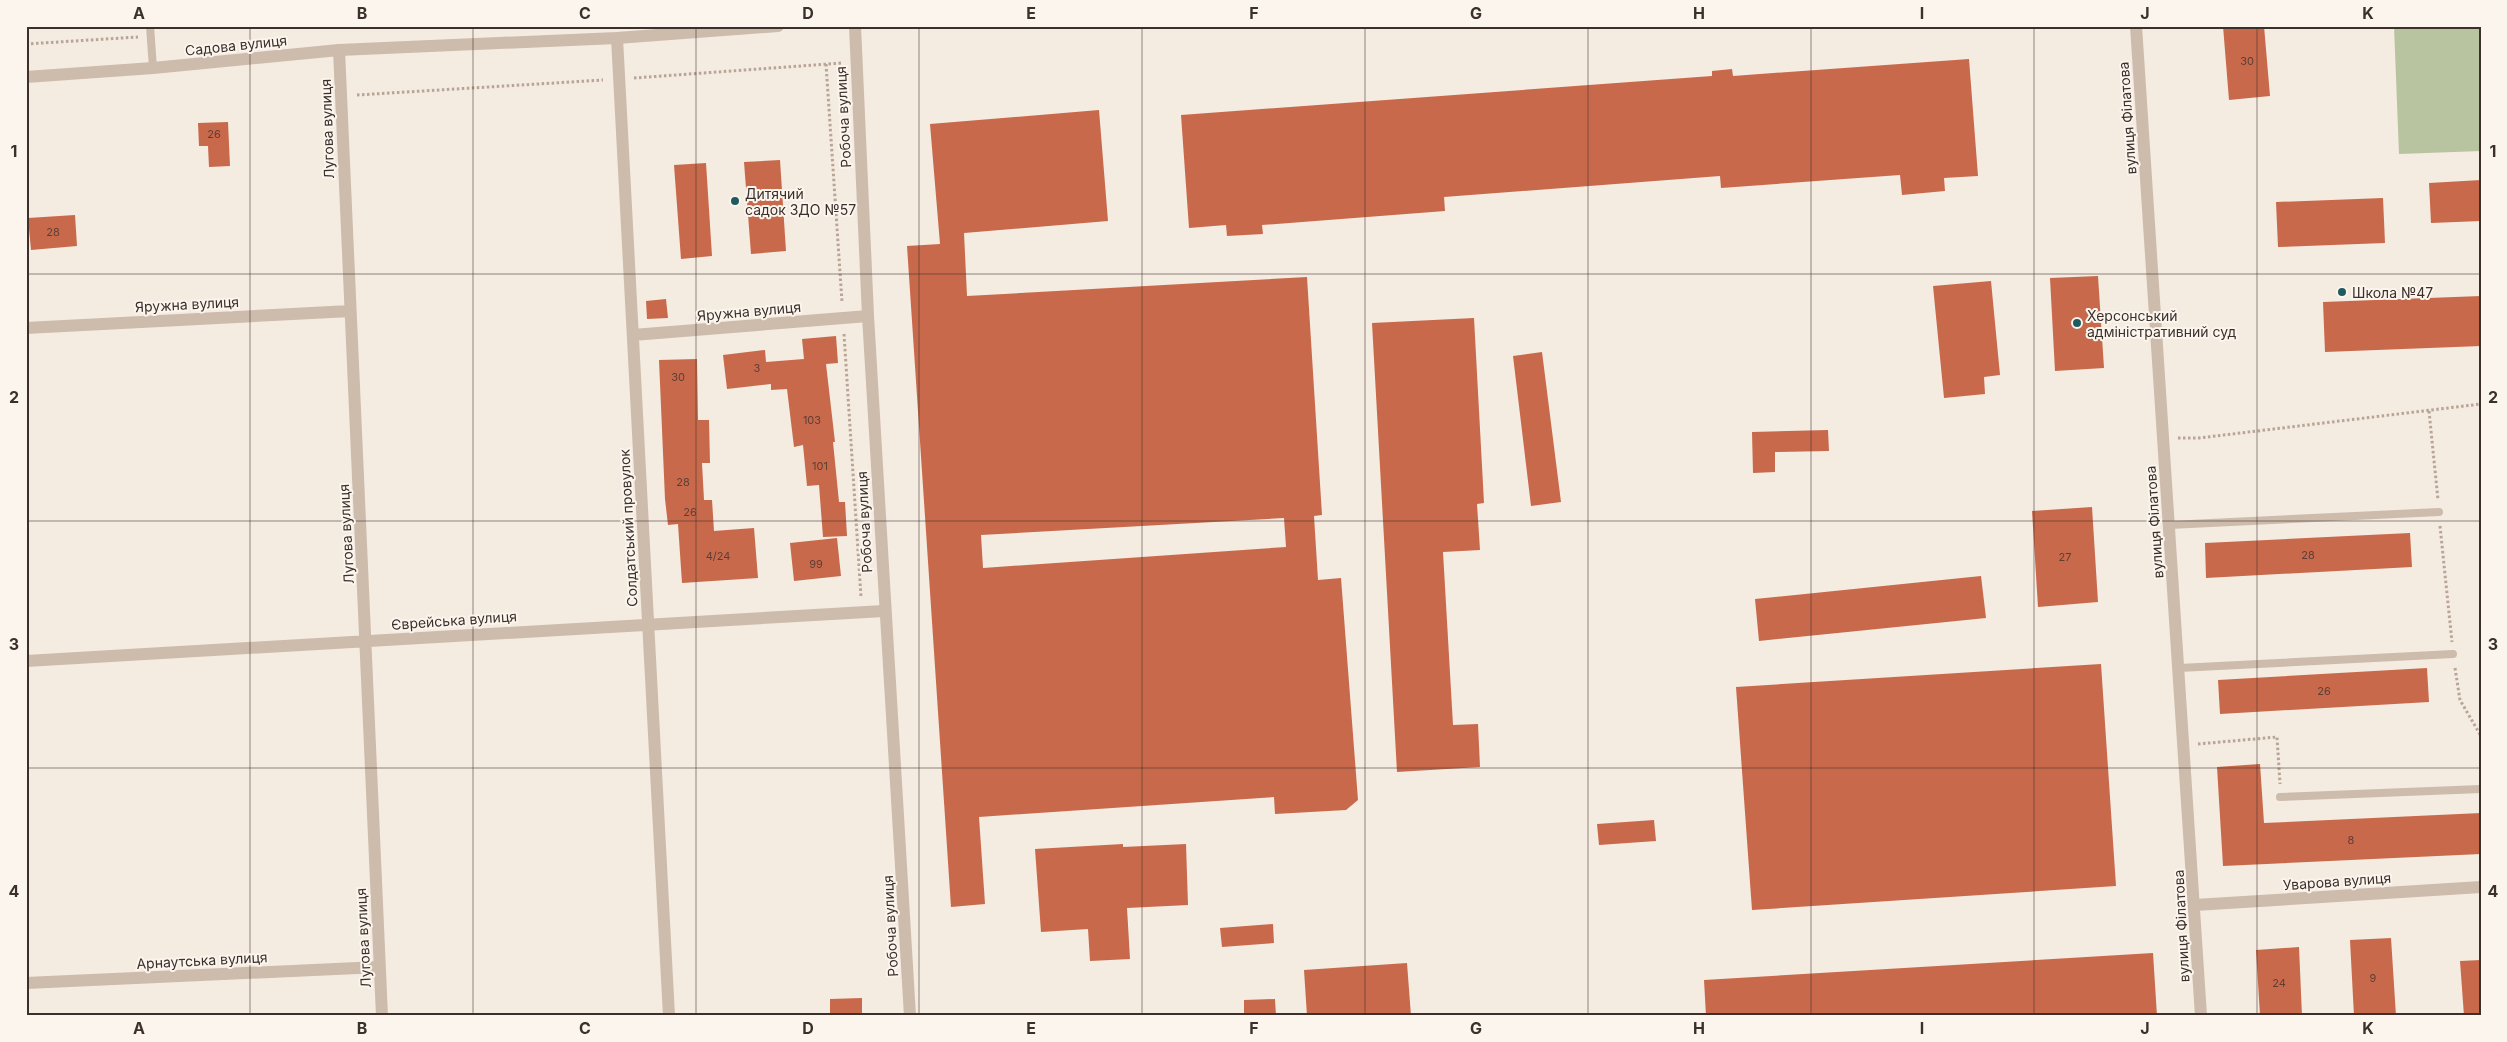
<svg xmlns="http://www.w3.org/2000/svg" width="2507" height="1042" font-family="Inter,sans-serif">
  <rect width="100%" height="100%" fill="#f4ebe1"/>
  <path fill="#b8c4a0" d="M2394,26H2481V151L2399,154Z"/>
  <path fill="#c8694b" fill-rule="evenodd" d="M2223,26H2264L2270,96L2229,100Z
    M1969,59L1978,176L1944,178L1945,191L1902,195L1900,175L1721,188L1720,176L1444,197L1445,211L1262,225L1263,234L1227,236L1226,225L1189,228L1181,115L1712,76V71L1732,69L1733,76Z
    M1099,110L1108,221L964,233L967,296L1307,277L1322,515L1314,516L1318,580L1341,578L1358,800L1346,810L1275,814L1274,797L979,817L985,904L951,907L907,246L940,244L930,124ZM1284,518L1286,547L983,568L981,535Z
    M228,122L230,166L209,167L208,146H199L198,123Z
    M780,160L786,251L751,254L744,162Z
    M706,163L712,256L681,259L674,165Z
    M2481,180V221L2431,223L2429,183Z
    M2383,198L2385,243L2278,247L2276,202Z
    M75,215L77,246L31,250L28,218Z
    M2098,276L2104,368L2055,371L2050,278Z
    M1991,281L2000,375L1984,377L1985,394L1944,398L1933,286Z
    M2481,296V346L2325,352L2323,302Z
    M666,299L668,318L647,319L646,301Z
    M1474,318L1484,503L1477,504L1480,550L1443,552L1453,725L1478,724L1480,767L1397,772L1372,323Z
    M836,336L838,363L826,364L835,442H833L839,502H845L847,536L823,537L819,485L807,486L803,445L794,447L787,389L771,390V384L727,389L723,355L765,350L766,362L804,359L802,339Z
    M1542,352L1561,502L1531,506L1513,356Z
    M697,359L698,420H709L710,463H702L704,500H712L714,531L754,528L758,578L682,583L678,524L668,525L665,499L659,360Z
    M1828,430L1829,451L1775,452V472L1753,473L1752,432Z
    M2092,507L2098,602L2038,607L2032,511Z
    M2410,533L2412,567L2206,578L2205,543Z
    M837,538L841,576L794,581L790,543Z
    M1981,576L1986,618L1759,641L1755,599Z
    M2101,664L2116,886L1752,910L1736,687Z
    M2427,668L2429,702L2220,714L2218,680Z
    M2260,764L2264,823L2481,813V854L2223,866L2217,767Z
    M1654,820L1656,841L1599,845L1597,824Z
    M1123,844V847L1186,844L1188,905L1127,908L1130,959L1090,961L1088,929L1041,932L1035,849Z
    M1273,924L1274,943L1222,947L1220,928Z
    M2391,938L2396,1016H2354L2350,940Z
    M2299,947L2302,1016H2260L2256,950Z
    M2153,953L2157,1016H1706L1704,980Z
    M2481,960V1016H2464L2460,961Z
    M1407,963L1411,1016H1307L1304,970Z
    M862,998V1016H830V999Z
    M1275,999L1276,1016H1244V1000Z"/>
  <g fill="none" stroke-linecap="round" stroke-linejoin="round">
    <path stroke="#b9a596" stroke-width="3" stroke-dasharray="2.5 2.5" stroke-linecap="butt" d="M26,44L138,37
      M826,64L842,302
      M634,78L842,63
      M357,95L603,80
      M844,334L861,597
      M2429,411L2438,500
      M2178,438H2199L2481,404
      M2440,526L2452,642
      M2455,668L2460,700L2481,736
      M2198,744L2277,737L2280,784"/>
    <path stroke="#cdbbac" stroke-width="8" d="M150,26L153,68
      M2169,525L2439,512
      M2179,668L2453,654
      M2280,797L2481,789"/>
    <path stroke="#cdbbac" stroke-width="12" d="M617,38L669,1016
      M339,50L382,1016
      M26,328L350,311
      M633,335L868,316
      M26,661L884,611
      M2195,905L2481,887
      M26,983L379,967"/>
    <path stroke="#cdbbac" stroke-width="12" d="M855,26L868,316L910,1016
      M2136,26L2201,1016
      M26,77L153,68L339,50L617,38L778,26"/>
  </g>
  <path fill="none" stroke="#3b302b" stroke-width="1" stroke-opacity="0.55" d="M250,26V1016M473,26V1016M696,26V1016M919,26V1016M1142,26V1016M1365,26V1016M1588,26V1016M1811,26V1016M2034,26V1016M2257,26V1016M26,274H2481M26,521H2481M26,768H2481"/>
  <g fill="#1f5a5e" stroke="#fbf5ee" stroke-width="2">
    <circle cx="735" cy="201" r="5"/>
    <circle cx="2342" cy="292" r="5"/>
    <circle cx="2077" cy="323" r="5"/>
  </g>
  <g text-anchor="middle" dominant-baseline="central" stroke-width="4" stroke-linejoin="round" paint-order="stroke">
    <g font-size="11" fill="#5e3e33">
      <text x="2247" y="61">30</text>
      <text x="214" y="134">26</text>
      <text x="53" y="232">28</text>
      <text x="757" y="368">3</text>
      <text x="678" y="377">30</text>
      <text x="812" y="420">103</text>
      <text x="820" y="466">101</text>
      <text x="683" y="482">28</text>
      <text x="690" y="512">26</text>
      <text x="2308" y="555">28</text>
      <text x="718" y="556">4/24</text>
      <text x="2065" y="557">27</text>
      <text x="816" y="564">99</text>
      <text x="2324" y="691">26</text>
      <text x="2351" y="840">8</text>
      <text x="2373" y="978">9</text>
      <text x="2279" y="983">24</text>
    </g>
    <g font-size="14" fill="#3b302b" stroke="#fbf5ee">
      <text transform="translate(236 45) rotate(-6)">Садова вулиця</text>
      <text transform="translate(843 117) rotate(-93)">Робоча вулиця</text>
      <text transform="translate(2127 118) rotate(-94)">вулиця Філатова</text>
      <text transform="translate(327 129) rotate(-92)">Лугова вулиця</text>
      <text transform="translate(187 304) rotate(-3)">Яружна вулиця</text>
      <text transform="translate(749 311) rotate(-5)">Яружна вулиця</text>
      <text transform="translate(864 522) rotate(-93)">Робоча вулиця</text>
      <text transform="translate(2154 522) rotate(-94)">вулиця Філатова</text>
      <text transform="translate(628 528) rotate(-93)">Солдатський провулок</text>
      <text transform="translate(346 534) rotate(-93)">Лугова вулиця</text>
      <text transform="translate(454 620) rotate(-4)">Єврейська вулиця</text>
      <text transform="translate(2337 881) rotate(-4)">Уварова вулиця</text>
      <text transform="translate(890 926) rotate(-93)">Робоча вулиця</text>
      <text transform="translate(2181 926) rotate(-93)">вулиця Філатова</text>
      <text transform="translate(363 938) rotate(-93)">Лугова вулиця</text>
      <text transform="translate(202 960) rotate(-3)">Арнаутська вулиця</text>
    </g>
    <g font-size="14" fill="#3b302b" stroke="#fbf5ee" text-anchor="start">
      <text x="745" y="193">Дитячий<tspan x="745" dy="16">садок ЗДО №57</tspan></text>
      <text x="2352" y="292">Школа №47</text>
      <text x="2087" y="315">Херсонський<tspan x="2087" dy="16">адміністративний суд</tspan></text>
    </g>
  </g>
  <rect width="2507" height="1042" fill="none" stroke="#fbf5ee" stroke-width="55"/>
  <rect x="28" y="28" width="2452" height="986" fill="none" stroke="#3b302b" stroke-width="2"/>
  <g font-size="16" text-anchor="middle" font-weight="bold" fill="#3b302b">
    <text x="139" y="19">A</text>
    <text x="362" y="19">B</text>
    <text x="585" y="19">C</text>
    <text x="808" y="19">D</text>
    <text x="1031" y="19">E</text>
    <text x="1254" y="19">F</text>
    <text x="1476" y="19">G</text>
    <text x="1699" y="19">H</text>
    <text x="1922" y="19">I</text>
    <text x="2145" y="19">J</text>
    <text x="2368" y="19">K</text>
    <text x="14" y="157">1</text>
    <text x="2493" y="157">1</text>
    <text x="14" y="403">2</text>
    <text x="2493" y="403">2</text>
    <text x="14" y="650">3</text>
    <text x="2493" y="650">3</text>
    <text x="14" y="897">4</text>
    <text x="2493" y="897">4</text>
    <text x="139" y="1034">A</text>
    <text x="362" y="1034">B</text>
    <text x="585" y="1034">C</text>
    <text x="808" y="1034">D</text>
    <text x="1031" y="1034">E</text>
    <text x="1254" y="1034">F</text>
    <text x="1476" y="1034">G</text>
    <text x="1699" y="1034">H</text>
    <text x="1922" y="1034">I</text>
    <text x="2145" y="1034">J</text>
    <text x="2368" y="1034">K</text>
  </g>
</svg>
